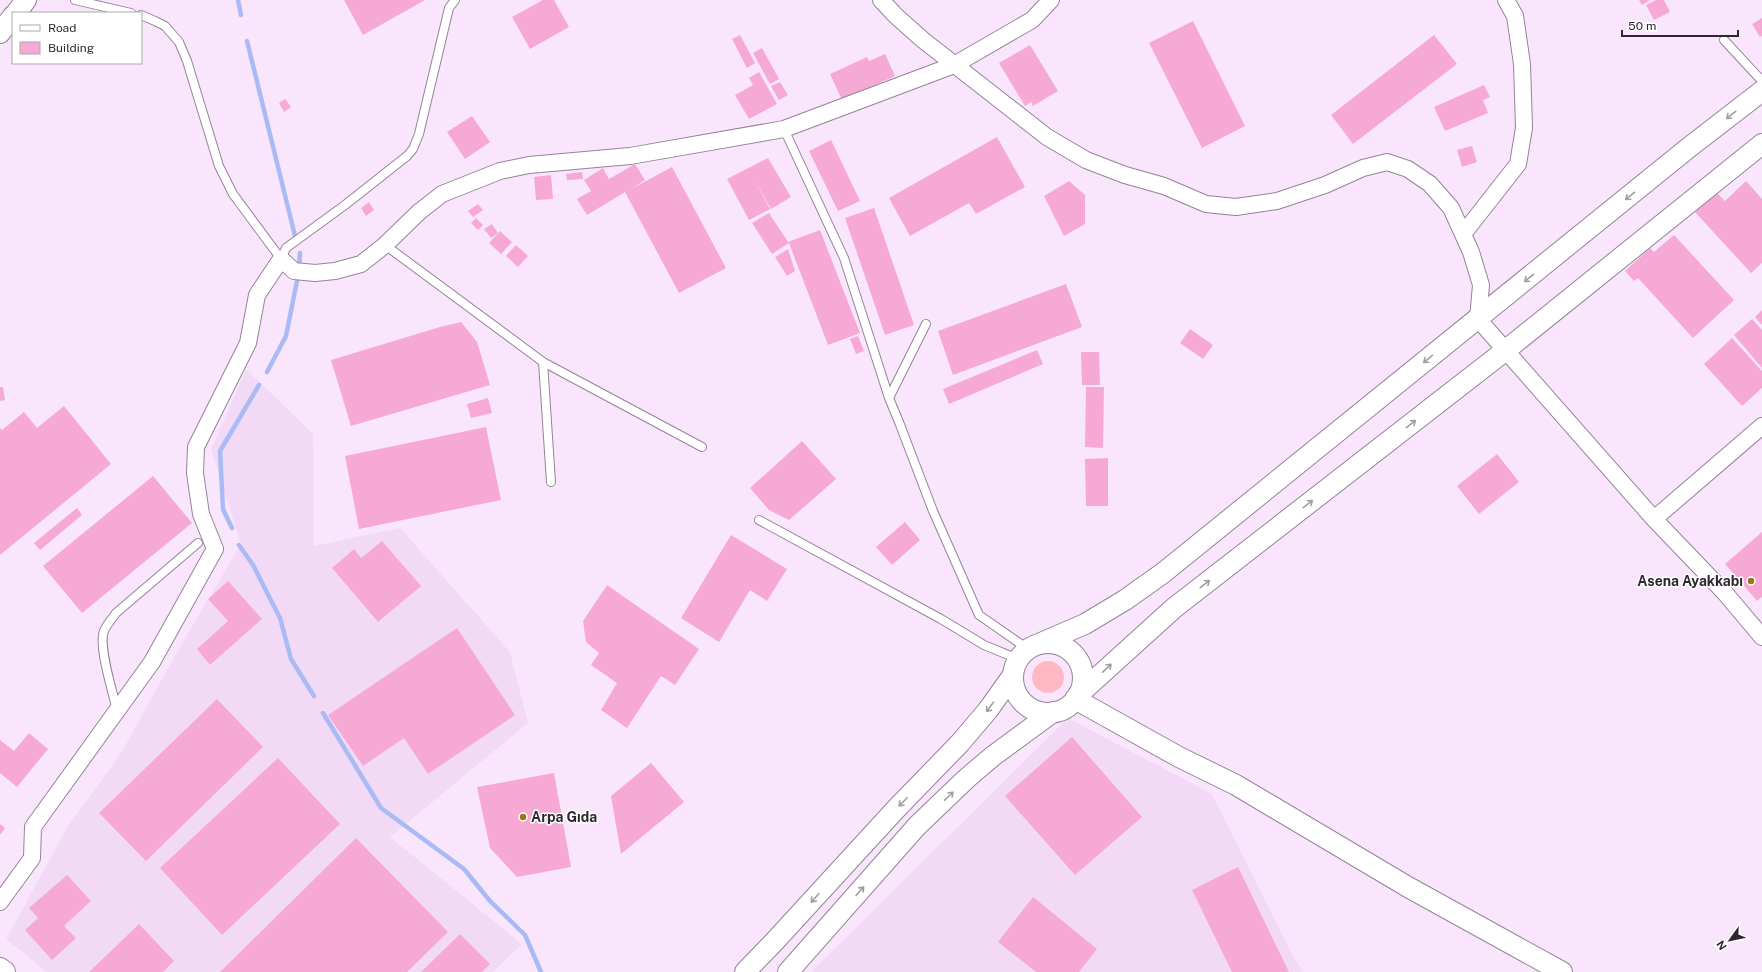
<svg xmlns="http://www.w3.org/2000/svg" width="1762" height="972" font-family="'Public Sans',sans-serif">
  <rect width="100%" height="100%" fill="#f9e6fd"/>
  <path fill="#f2daf7" d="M246,369L313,434L314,546L400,528L510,652L528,723L390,837L522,944L493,972H47L6,939L68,826L121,753L181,645L241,544L211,450Z
    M1068,718L1212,794L1293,956L1304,972H811Z"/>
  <path fill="#ffb9c3" d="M1032 677a16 16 0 1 1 32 0a16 16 0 1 1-32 0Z"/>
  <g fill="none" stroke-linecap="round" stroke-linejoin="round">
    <path stroke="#aabaf4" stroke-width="4.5" d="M238,0L241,15
      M247,41L295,236
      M299,267L300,253
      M267,372L286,336L297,281
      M232,528L223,509L220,451L259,385
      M239,545L253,565L280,618L291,659L314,696
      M323,713L381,808L464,869L490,901L525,935L541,972"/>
  </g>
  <path fill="#f7a9d5" d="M344,0H425L363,35Z
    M543,0H554L569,27L530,49L512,17Z
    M1639,0H1650L1642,5Z
    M1656,0H1664L1670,12L1654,20L1646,5Z
    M1762,18V36L1760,37L1752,24Z
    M1193,21L1245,126L1202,148L1149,43Z
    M740,35L755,63L747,68L732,39Z
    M1434,35L1457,64L1353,144L1331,115Z
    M1030,45L1058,91L1033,106L1031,102L1025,106L999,63Z
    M762,48L779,79L770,84L753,53Z
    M885,54L895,76L842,100L830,74L867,57L869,61Z
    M759,72L777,104L749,119L735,95L753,85L749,78Z
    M780,82L788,95L779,100L771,86Z
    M1484,85L1490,97L1483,100L1488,113L1445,131L1434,107Z
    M285,99L291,107L284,112L279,103Z
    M472,116L490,142L465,159L447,132Z
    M997,137L1025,187L976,214L969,203L910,236L889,198Z
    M831,140L860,201L838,211L809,151Z
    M1472,146L1477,162L1462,167L1457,150Z
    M768,158L791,197L771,209L754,179L770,209L749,220L727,179Z
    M635,164L645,180L631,189L672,167L726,268L679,293L625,192L587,215L577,199L591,191L584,180L603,168L609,179Z
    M582,172L583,179L567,180L566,174Z
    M551,175L553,199L536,200L534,177Z
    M1069,181L1085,195V224L1064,236L1044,196Z
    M1746,181L1762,199V263L1751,273L1695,212L1716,192L1725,201Z
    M369,202L374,210L366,216L361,208Z
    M478,204L483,210L473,217L468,211Z
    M874,208L914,325L885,335L845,218Z
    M769,213L788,242L820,230L860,333L828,345L789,243L772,254L752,223Z
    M476,218L483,225L478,230L471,223Z
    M492,224L498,233L491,238L484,229Z
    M500,231L512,242L501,254L489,243Z
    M1674,235L1734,300L1693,338L1638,278L1634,281L1625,271L1650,248L1654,252Z
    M516,245L528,256L518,267L506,256Z
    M788,249L795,271L787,276L775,257Z
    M1066,284L1082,327L953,375L938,331Z
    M1762,310V325L1755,317Z
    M1752,319L1762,330V368L1734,335Z
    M461,322L477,342L490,385L351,426L331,360L440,327Z
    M1190,329L1213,345L1203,359L1180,343Z
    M858,336L864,351L856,354L850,339Z
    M1732,338L1762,371V388L1742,406L1704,364Z
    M1037,350L1043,364L949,404L943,389Z
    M1081,352H1099L1100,385H1082Z
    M0,387H3L5,400L0,401Z
    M1086,387H1104L1103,448L1085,447Z
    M488,398L492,413L471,418L467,404Z
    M64,406L111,464L0,555V428L2,430L24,412L37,428Z
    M486,427L501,500L359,529L345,456Z
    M802,441L836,479L789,520L769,510L750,488Z
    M1497,454L1519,482L1479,514L1457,486Z
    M1108,458V506H1086L1085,459Z
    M153,476L192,523L82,613L43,566Z
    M77,508L82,515L40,550L34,543Z
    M905,522L920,540L892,565L876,547Z
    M1762,532V597L1757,601L1725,564Z
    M731,535L787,569L767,601L750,590L719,642L681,618Z
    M382,541L421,586L378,622L332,568L354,549L361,558Z
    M228,581L262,619L210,665L197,649L228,621L208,599Z
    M607,585L699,649L675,685L661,676L627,728L601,710L617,683L591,665L599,653L586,642L583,621Z
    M457,628L515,715L428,774L404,738L363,766L328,715Z
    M217,699L263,747L146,861L99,813Z
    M29,733L48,749L17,787L0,773V740L14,751Z
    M1072,737L1142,817L1075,875L1005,796Z
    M278,758L340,824L222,935L160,868Z
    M651,763L684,802L621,854L611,796Z
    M554,773L571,867L517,877L490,848L477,787Z
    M0,824L5,828L0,835Z
    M356,838L448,932L407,972H220Z
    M1238,867L1289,972H1232L1192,890Z
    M67,875L91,901L64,926L76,938L52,960L25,930L38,918L29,908Z
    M1033,897L1097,949L1079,972H1036L998,942Z
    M139,924L174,961L163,972H89Z
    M460,934L490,964L482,972H421Z"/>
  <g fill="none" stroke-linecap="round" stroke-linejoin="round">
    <g stroke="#948398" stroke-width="10">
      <path id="service" d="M75,0L131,13
        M141,15L155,21L165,26L179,42L187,61L219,166L233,194L281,259L286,248L345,205L407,156L413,149L419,134L449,8L455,0
        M1724,40L1762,81
        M784,129L844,258L889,398
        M385,245L543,362L551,482
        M926,324L889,398L899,422L933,511L979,615L1028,649
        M543,362L702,447
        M759,520L941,619L984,645L1018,659
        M117,710C113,693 98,646 104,631C107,624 112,619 116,613L198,543"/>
    </g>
    <g stroke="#948398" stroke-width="18">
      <path id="minor" d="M881,0L896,16L923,40L1047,137L1086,160L1125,175L1164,186L1206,204L1236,207L1277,201L1325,185L1363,168L1387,162L1408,169L1430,184L1451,208L1471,252L1481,285L1478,319L1654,519L1725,593L1762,637
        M1463,234L1518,164L1524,128L1522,64L1515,16L1506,0
        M1654,519L1762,426
        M0,902L32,858L33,827L152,662L215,549L201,514L195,473L196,447L248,343L257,295L281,259L294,271L315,273L335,271L361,264L385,245L419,212L442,194L500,171L529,165L630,156L784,129L954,65L1032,20L1051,0"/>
    </g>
    <g stroke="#948398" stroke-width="22">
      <path id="tertiary" d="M16,13L26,0
        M0,33L13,16
        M1041,643L1085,624L1125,600L1163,573L1687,149L1762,91
        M1013 678a35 35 0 1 1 70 0a35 35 0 1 1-70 0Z
        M1078,695L1174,608L1506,350L1762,144
        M1075,699L1179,757L1236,785L1408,887L1562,972
        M745,972L774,942L896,809L960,743L988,710L1013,675
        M788,972L917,826L966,779L993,756L1053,712"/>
    </g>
    <g stroke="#948398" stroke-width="24">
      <path id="primary" d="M0,969L4,972"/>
    </g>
    <use href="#service" stroke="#fff" stroke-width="8"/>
    <use href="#minor" stroke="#fff" stroke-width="16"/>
    <use href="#tertiary" stroke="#fff" stroke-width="20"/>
    <use href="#primary" stroke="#fff" stroke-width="22"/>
  </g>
  <defs><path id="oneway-shaft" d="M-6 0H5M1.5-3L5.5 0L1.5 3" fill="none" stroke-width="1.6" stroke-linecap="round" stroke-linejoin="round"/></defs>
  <g stroke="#a19ea1">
    <use href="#oneway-shaft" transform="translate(1731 115) rotate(142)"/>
    <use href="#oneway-shaft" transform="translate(1630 196) rotate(141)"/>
    <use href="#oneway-shaft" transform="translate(1529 278) rotate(141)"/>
    <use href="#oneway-shaft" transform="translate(1428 359) rotate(141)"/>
    <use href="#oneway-shaft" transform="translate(1411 424) rotate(-38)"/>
    <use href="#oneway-shaft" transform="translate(1308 504) rotate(-38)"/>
    <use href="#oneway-shaft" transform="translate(1205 584) rotate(-38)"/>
    <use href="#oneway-shaft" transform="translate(1107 668) rotate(-43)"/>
    <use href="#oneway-shaft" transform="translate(990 707) rotate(126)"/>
    <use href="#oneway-shaft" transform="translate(949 796) rotate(-44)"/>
    <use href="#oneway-shaft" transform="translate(903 802) rotate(135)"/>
    <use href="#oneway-shaft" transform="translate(860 891) rotate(-48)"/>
    <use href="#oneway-shaft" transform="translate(815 898) rotate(132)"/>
  </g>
  <g fill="#9b7420" stroke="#fff" stroke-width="1.5">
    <circle cx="1751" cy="581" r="4"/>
    <circle cx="523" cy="817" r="4"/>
  </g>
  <g text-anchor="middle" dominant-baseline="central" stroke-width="3" stroke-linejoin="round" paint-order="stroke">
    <g font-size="14" font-weight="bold" fill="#2e272f" stroke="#fff" text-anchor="end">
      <text x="1743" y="581">Asena Ayakkabı</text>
      <text x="531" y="817" text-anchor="start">Arpa Gıda</text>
    </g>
  </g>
  <rect x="12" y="12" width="130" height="52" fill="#ffffff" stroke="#aba9ac"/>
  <rect x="20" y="25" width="20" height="6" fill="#ffffff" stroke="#aba9ac"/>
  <text x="48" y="32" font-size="12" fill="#2e272f">Road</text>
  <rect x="20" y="42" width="20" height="12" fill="#f7a9d5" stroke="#aba9ac"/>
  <text x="48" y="52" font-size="12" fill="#2e272f">Building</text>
  <g transform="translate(1730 940) rotate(237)" stroke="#ffffff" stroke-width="3" paint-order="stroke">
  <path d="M0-3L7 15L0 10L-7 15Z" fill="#2e272f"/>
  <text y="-6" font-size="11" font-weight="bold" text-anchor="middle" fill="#2e272f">N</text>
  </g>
  <path d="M1622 30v6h116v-6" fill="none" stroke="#2e272f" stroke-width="2"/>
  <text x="1628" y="30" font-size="12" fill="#2e272f" stroke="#ffffff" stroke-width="3" paint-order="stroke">50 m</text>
</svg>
